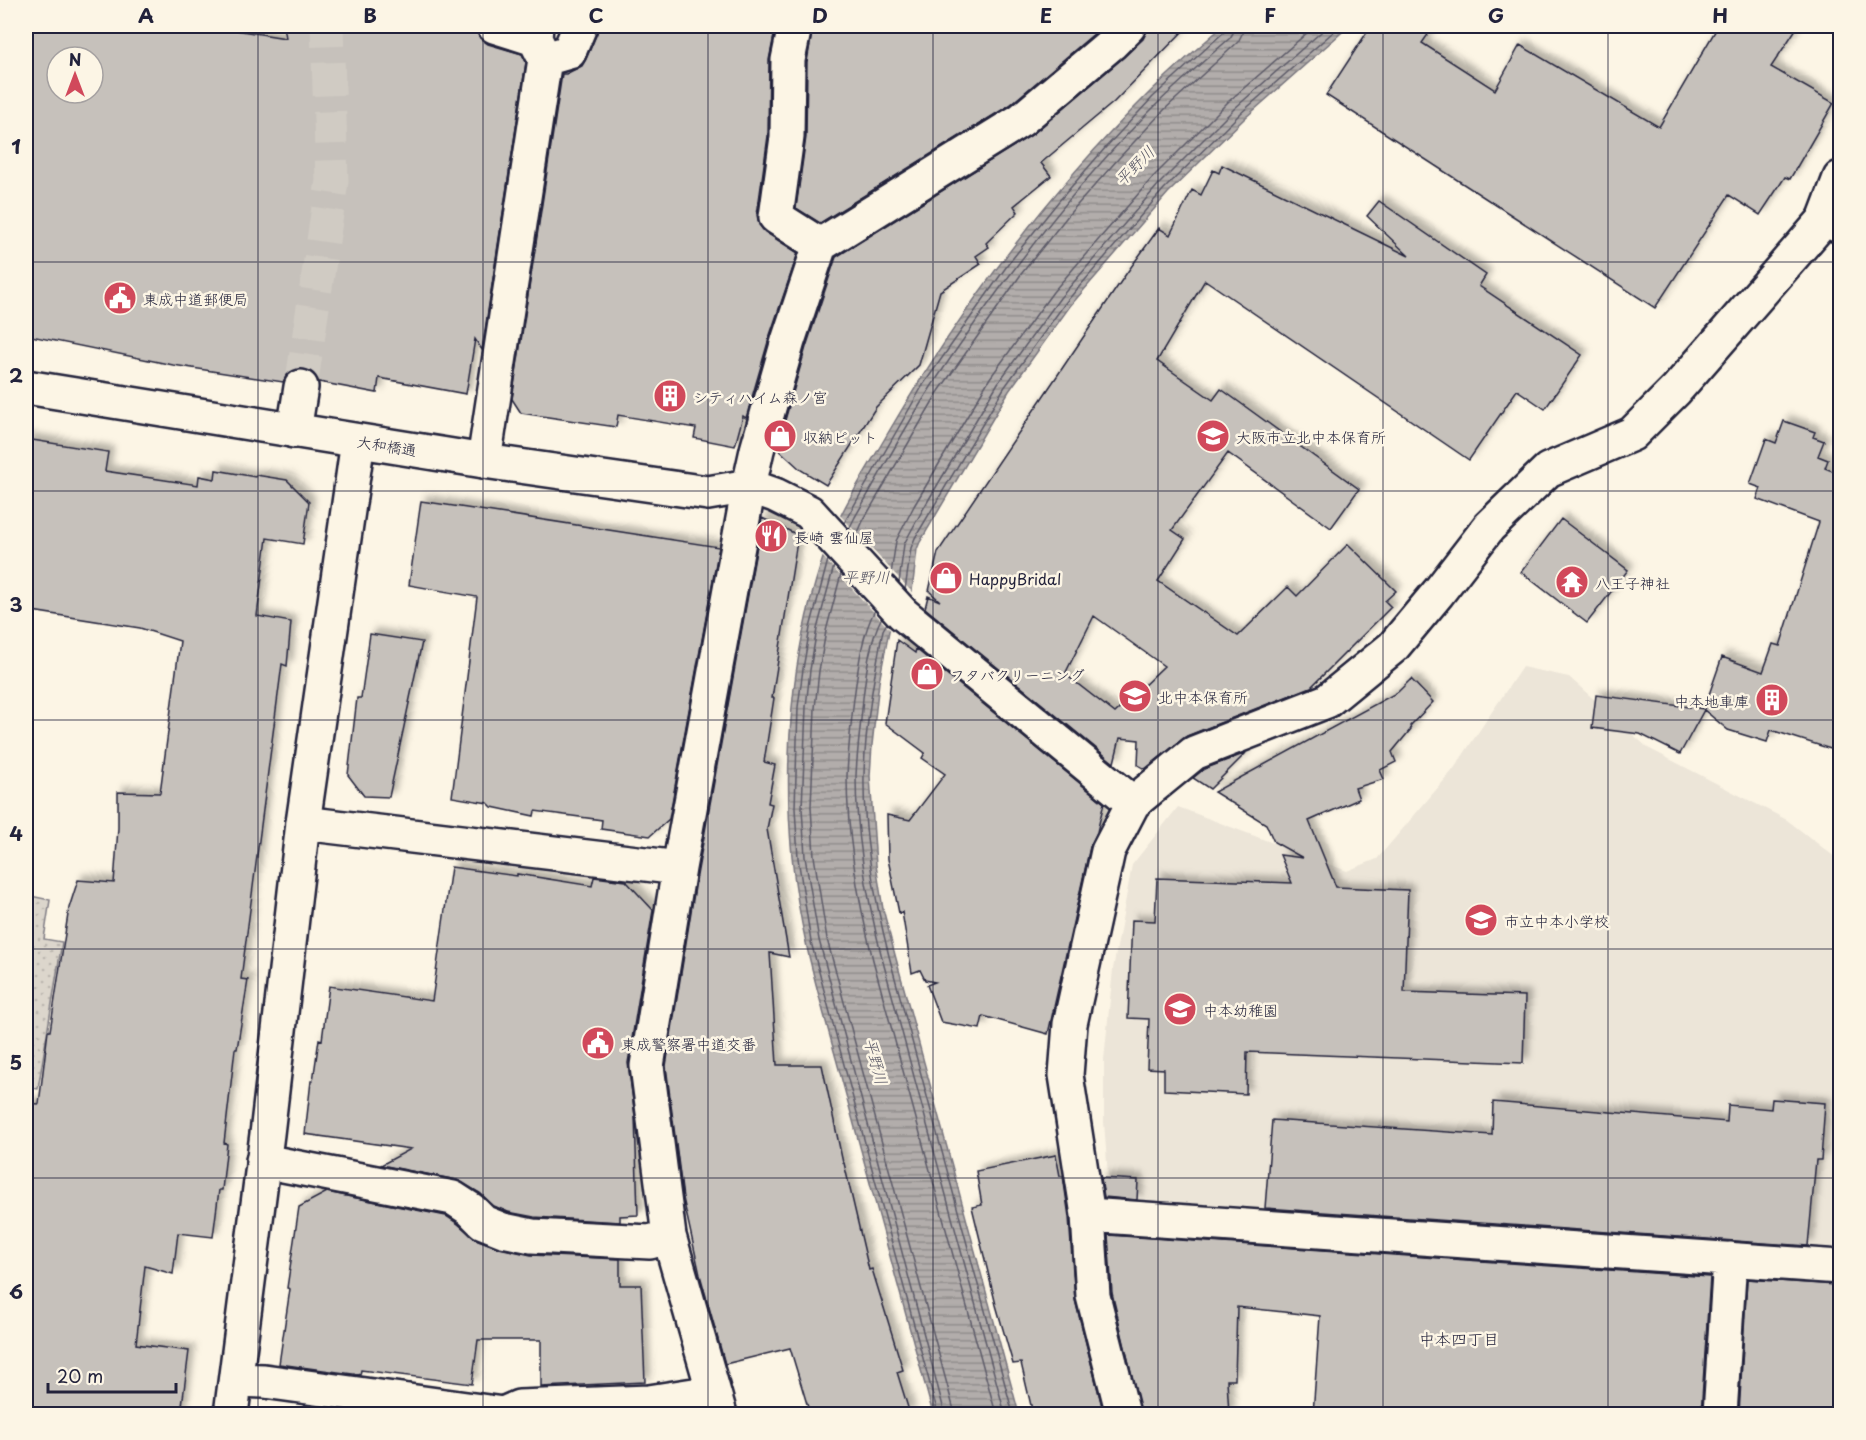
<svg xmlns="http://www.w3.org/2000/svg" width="1866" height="1440" font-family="'Playpen Sans','Klee One',sans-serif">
  <defs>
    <pattern id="park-dots" width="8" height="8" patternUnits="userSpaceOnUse" patternTransform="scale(1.5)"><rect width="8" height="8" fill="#dcd6cc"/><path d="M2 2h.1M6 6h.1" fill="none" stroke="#bcb7b0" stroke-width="1.8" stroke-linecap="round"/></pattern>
    <pattern id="water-rules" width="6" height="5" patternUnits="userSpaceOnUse" patternTransform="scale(1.5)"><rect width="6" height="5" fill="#b2adab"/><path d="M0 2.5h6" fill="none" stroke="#908c8c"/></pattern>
    <filter id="shadow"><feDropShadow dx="5.5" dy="-5.5" stdDeviation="3" flood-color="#0004"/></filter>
  </defs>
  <rect width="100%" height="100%" fill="#fcf5e5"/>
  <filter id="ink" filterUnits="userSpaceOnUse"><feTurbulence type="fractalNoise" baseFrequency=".0167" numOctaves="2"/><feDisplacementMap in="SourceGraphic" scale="12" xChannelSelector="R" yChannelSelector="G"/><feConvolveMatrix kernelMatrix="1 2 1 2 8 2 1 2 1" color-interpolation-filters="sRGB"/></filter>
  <g filter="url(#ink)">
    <path fill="#ece5d8" d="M1522,667L1569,677L1648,748L1787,820L1840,861V1252L1110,1204L1104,1122V1060L1113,969L1132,865L1178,807L1347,871L1377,859L1453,770Z"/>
    <path fill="url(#park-dots)" stroke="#7f7c84" stroke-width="1.5" d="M26,895L50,900L44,939L62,942L38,1089L26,1087Z"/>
    <path fill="url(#water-rules)" stroke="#78757e" stroke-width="1.5" d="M1223,26H1349L1245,118L1168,193L1070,306L1009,391L920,542L917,549L912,591L889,631L879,682L872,745L870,776L876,865L883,909L895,955L1019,1414H933C903,1304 873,1194 843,1084C823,1009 799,934 792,856C783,759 791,657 821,564C835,517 864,475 888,433C960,310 1047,194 1148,94C1172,70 1198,48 1223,26Z"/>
    <path fill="#fcf5e5" d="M838,513L912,592L892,632L821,555Z"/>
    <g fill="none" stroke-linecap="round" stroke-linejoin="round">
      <path stroke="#5c5a68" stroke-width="1.5" d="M844,523L923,385L1009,263L1058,202L1106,147L1153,97L1224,32L1226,26
        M849,529L855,517C880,474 904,429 931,387C998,286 1072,187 1159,102C1182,80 1206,59 1230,38L1233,33L1234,26
        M856,537L863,521L937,394L1022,273L1070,213L1119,158L1165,109L1238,42L1242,34L1243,26
        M828,560L810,628L803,669L798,707L795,808L798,858L811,942L938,1414
        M834,566L817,629L810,670L806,707L802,808L805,857L819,940L945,1414
        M841,574L826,631L819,671L815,708L811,807L814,856L827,939L955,1414
        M891,574L896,541L914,506L990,378L1053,292L1153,177L1229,101L1315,26
        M899,583L904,544L922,511L998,383L1060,298L1159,184L1235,108L1328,26
        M905,590L911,548L915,538L1004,388L1066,302L1164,189L1241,113L1340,26
        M875,610C861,636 858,670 854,698C851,724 848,750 847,776C847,838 858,900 873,960L996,1414
        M882,617C870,639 866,673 863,698C861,724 857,750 856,776C856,838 867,898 882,958L1005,1414
        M887,623L883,630C874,677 865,726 864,775C863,836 874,897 889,956L1013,1414"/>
    </g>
    <path fill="#c6c1bb" stroke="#22223b" stroke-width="1.5" fill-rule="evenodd" filter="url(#shadow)" d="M26,26H210L286,38L284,26H448L476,29L480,38L488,44L522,54L526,62L482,350L475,339L466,394L379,378L377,393L319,382L313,373L303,368L294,370L287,375L283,382L173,365L26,335ZM57,57H93V93H57Z
      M598,26H776L769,60L768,136L757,215L759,225L765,232L798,253L770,335L746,418L743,416L735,446L694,438L696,428L618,415L616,427L521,413L512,399L562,74H566L582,66L586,59L597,33Z
      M813,26H1090L1096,32L1010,105L820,223L796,208L806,137L807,62Z
      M1147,26H1188L1114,102L1041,163L1051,176L1014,206L1018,212L986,243L989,247L976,256L981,264L940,291L919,365L876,407L826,485L801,470L777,448L806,347L836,257L1033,134L1124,57L1143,39L1147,31Z
      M1371,26H1434L1422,43L1495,90L1520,45L1659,127L1718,26H1798L1771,67L1834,103L1790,179L1785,177L1760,215L1729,195L1655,308L1326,95Z
      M1222,165L1409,256L1367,216L1379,201L1486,275L1479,286L1582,355L1545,409L1517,390L1469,460L1205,280L1157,361L1213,400L1221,389L1359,489L1331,528L1228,453L1172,530L1185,539L1158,581L1238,636L1288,587L1297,596L1348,544L1396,591L1385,601L1391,607L1311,687L1187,736L1145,769L1138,765L1139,740L1120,738L1114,763L925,608L928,596L940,601L929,591L938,552L1126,274L1159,228L1170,235L1192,190L1201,195L1213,170L1219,173ZM1094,616L1164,666L1115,713L1065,674Z
      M1784,421L1815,432L1813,437L1824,441L1818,456L1828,460L1825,468L1840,474V752L1771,730L1767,742L1728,730L1704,710L1680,754L1640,734L1592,728L1596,695L1704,709L1722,657L1763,672L1773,644L1780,646L1819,522L1757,499L1761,488L1750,484L1766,439L1776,443Z
      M26,439L108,452L105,471L198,485L199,476L215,479L216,470L255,477L256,475L287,480L309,502L303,544L267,538L257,616L291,622L287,666L282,664L241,979L248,980L237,1049H235L224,1143L227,1144L222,1190H219L213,1237L178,1233L173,1274L145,1266L136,1344L189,1351L181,1414H26V1103L39,1104L48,1031H50L69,908L78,880L114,883L118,828V792L160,793L180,641L140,628L26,610Z
      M421,501L719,547L669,819L650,836L601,829L602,820L535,811L534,816L492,807L488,803L452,797L477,597L409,585Z
      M762,518L798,535L772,698H774L764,762L775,765L768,803L772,804L767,829L789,957L770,953L777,1065H822L843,1163H844L869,1270L872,1269L903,1370L897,1372L910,1414H810L790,1348L725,1364L700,1275L683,1198L666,1066L696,881Z
      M1561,519L1628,570L1587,623L1521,572Z
      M370,634L422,642L389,797L364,796L348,775L357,698H361Z
      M897,640L915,653L916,649L1104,803L1097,832L1090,847L1048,1034L983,1016L980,1029L941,1022L927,985L935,982L925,980L920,970L912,973L902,912L899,913L888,859L887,815L910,820L945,774L922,758L925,753L885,723Z
      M1411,679L1433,702L1410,726L1411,729L1392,752L1396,762L1380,770L1384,779L1355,788L1359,799L1309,821L1336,887L1408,890L1404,992L1525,996L1523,1063L1247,1052L1246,1094L1164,1090V1069L1147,1068L1149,1019L1128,1018L1132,920L1155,921L1157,878L1292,883L1280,855L1303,858L1274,842L1266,824L1214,792L1398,692Z
      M1246,753L1210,789L1193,778L1204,769Z
      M451,867L517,876V874L592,886L594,877L626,881L653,910L628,1063L635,1116L638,1215L620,1216V1222L534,1217L508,1212L494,1206L480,1193L457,1180L381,1165L411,1149L305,1134L311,1081H313L319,1039L322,1040L329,986L432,1001Z
      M1772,1099L1825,1103L1821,1160H1816L1808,1246L1265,1208L1272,1120L1492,1135L1493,1102L1727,1122L1728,1105L1771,1109Z
      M1056,1155L1060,1176H1063L1069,1217L1075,1300L1104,1414H1033L1021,1363L1013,1364L996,1305L972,1207L982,1205L976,1171Z
      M1101,1178L1138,1180L1137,1200L1104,1197Z
      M327,1192L446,1216L458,1224L476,1239L499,1248L531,1255L620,1259V1285H641L645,1382L541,1387V1340H478L472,1384L361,1370L360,1375L279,1364L290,1289L287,1288L299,1207Z
      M1108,1235L1710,1277L1701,1414H1313L1320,1316L1237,1307L1235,1380H1227L1229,1414H1141L1112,1293Z
      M1747,1279L1840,1285V1414H1739Z"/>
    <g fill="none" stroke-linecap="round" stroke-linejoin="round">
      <path stroke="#d0cbc3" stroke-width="33" stroke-dasharray="33 16" stroke-linecap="butt" d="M301,387L332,181L327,26"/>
      <g stroke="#22223b" stroke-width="38">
        <path id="minor" d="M494,26L535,39
          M795,26L788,60L787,137L776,217L820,245
          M545,59L569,52L580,26
          M294,431L301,387
          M484,461L545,59L535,39L536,26
          M749,486L775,495L809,512L903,614L1133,803
          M303,823L679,868
          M263,1161L453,1198L470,1209L483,1222L503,1230L532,1236L650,1242L669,1236
          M1088,1215L1840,1267
          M236,1380L264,1381L503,1414L519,1407L649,1402L713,1392
          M720,1414L669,1236L647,1066L679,868L749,486L757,450L788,341L820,245L1021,120L1111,44L1129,26
          M1123,1414L1093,1296L1088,1215L1066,1075L1070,1024L1108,851L1133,803L1194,753L1327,701L1393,647L1438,593L1489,527L1548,470L1632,434L1676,390L1824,220L1840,226
          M1720,1414L1730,1259"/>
      </g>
      <g stroke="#22223b" stroke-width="38">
        <path id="tertiary" d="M1824,220L1840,178
          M26,387L484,461L708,493L749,486
          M231,1414L267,1134L303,823L358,441"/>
      </g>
      <use href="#minor" stroke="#fcf5e5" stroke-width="33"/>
      <use href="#tertiary" stroke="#fcf5e5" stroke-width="33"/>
    </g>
  </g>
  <path fill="none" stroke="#22223b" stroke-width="1.5" stroke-opacity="0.55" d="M258,26V1414M483,26V1414M708,26V1414M933,26V1414M1158,26V1414M1383,26V1414M1608,26V1414M26,262H1840M26,491H1840M26,720H1840M26,949H1840M26,1178H1840"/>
  <defs>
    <g id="civic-disc" transform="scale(1.725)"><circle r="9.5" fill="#d1495b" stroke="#fcf5e5"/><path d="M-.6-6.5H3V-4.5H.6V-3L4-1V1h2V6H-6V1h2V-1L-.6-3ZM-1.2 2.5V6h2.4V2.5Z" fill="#fff"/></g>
    <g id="building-disc" transform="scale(1.725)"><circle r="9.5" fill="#d1495b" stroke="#fcf5e5"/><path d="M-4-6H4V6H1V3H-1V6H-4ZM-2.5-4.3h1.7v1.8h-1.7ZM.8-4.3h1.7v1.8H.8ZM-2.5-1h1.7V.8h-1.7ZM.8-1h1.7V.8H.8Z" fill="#fff"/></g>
    <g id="shop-disc" transform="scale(1.725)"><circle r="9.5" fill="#d1495b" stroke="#fcf5e5"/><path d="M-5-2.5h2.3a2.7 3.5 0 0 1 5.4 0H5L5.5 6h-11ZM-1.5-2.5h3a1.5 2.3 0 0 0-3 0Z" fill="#fff"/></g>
    <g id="school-disc" transform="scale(1.725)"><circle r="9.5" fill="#d1495b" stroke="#fcf5e5"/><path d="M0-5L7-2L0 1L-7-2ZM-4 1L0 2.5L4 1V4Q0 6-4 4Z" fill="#fff"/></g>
    <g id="restaurant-disc" transform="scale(1.725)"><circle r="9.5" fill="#d1495b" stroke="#fcf5e5"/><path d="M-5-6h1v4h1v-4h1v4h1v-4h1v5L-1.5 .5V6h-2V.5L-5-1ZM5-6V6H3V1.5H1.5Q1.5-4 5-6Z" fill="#fff"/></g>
    <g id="temple-disc" transform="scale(1.725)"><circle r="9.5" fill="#d1495b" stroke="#fcf5e5"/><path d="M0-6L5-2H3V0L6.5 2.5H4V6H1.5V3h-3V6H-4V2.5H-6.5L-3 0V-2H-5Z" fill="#fff"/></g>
  </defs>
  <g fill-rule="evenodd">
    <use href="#civic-disc" x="120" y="298"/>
    <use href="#building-disc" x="670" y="396"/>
    <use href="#shop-disc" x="780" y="436"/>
    <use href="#school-disc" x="1213" y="436"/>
    <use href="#restaurant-disc" x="771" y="536"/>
    <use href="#shop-disc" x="946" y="578"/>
    <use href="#temple-disc" x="1572" y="582"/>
    <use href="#shop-disc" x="927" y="674"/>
    <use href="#school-disc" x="1135" y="696"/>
    <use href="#building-disc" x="1772" y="700"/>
    <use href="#school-disc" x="1481" y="920"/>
    <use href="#school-disc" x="1180" y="1009"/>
    <use href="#civic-disc" x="598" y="1043"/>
  </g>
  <g text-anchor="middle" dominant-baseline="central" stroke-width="5" stroke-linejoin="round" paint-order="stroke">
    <g font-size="15" fill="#22223b" stroke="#fcf5e5" text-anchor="start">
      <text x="143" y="298">東成中道郵便局</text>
      <text x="693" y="396">シティハイム森ノ宮</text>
      <text x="803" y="436">収納ピット</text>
      <text x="1236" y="436">大阪市立北中本保育所</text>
      <text x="794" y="536">長崎 雲仙屋</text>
      <text x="969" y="578">HappyBridal</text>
      <text x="1595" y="582">八王子神社</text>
      <text x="950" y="674">フタバクリーニング</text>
      <text x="1158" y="696">北中本保育所</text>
      <text x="1749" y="700" text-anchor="end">中本地車庫</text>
      <text x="1504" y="920">市立中本小学校</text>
      <text x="1203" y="1009">中本幼稚園</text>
      <text x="621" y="1043">東成警察署中道交番</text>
    </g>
    <g font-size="15" fill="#22223b" stroke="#fcf5e5">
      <text transform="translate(387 445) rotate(9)">大和橋通</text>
    </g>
    <g font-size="16" font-style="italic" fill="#545362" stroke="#fcf5e5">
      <text transform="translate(1134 165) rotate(-45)">平野川</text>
      <text x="866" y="576">平野川</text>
      <text transform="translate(877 1061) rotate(75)">平野川</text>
    </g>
    <g font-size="16" fill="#22223b" stroke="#fcf5e5">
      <text x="1459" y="1338">中本四丁目</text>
    </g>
  </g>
  <rect width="1866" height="1440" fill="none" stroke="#fcf5e5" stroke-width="66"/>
  <g transform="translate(75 75)"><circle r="28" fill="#fcf5e5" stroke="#a5a1a1" stroke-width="1.5"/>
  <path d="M0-4.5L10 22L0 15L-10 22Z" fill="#d1495b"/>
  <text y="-9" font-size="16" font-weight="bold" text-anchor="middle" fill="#22223b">N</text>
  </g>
  <path d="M48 1383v9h128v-9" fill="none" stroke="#22223b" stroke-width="3"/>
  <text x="57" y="1383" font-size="18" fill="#22223b" stroke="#fcf5e5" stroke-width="4.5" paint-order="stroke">20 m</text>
  <rect x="33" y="33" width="1800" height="1374" fill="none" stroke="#22223b" stroke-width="2"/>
  <g font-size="20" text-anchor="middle" font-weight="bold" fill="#22223b">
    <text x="146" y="23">A</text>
    <text x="370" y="23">B</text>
    <text x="596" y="23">C</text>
    <text x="820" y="23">D</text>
    <text x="1046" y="23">E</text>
    <text x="1270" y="23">F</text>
    <text x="1496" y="23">G</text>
    <text x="1720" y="23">H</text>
    <text x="16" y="154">1</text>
    <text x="16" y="383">2</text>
    <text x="16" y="612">3</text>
    <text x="16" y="841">4</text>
    <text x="16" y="1070">5</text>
    <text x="16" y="1299">6</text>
  </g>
</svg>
